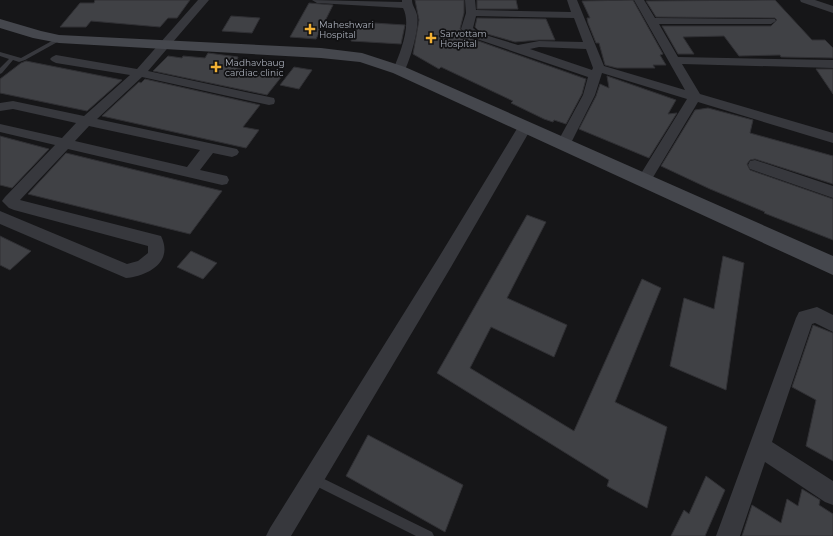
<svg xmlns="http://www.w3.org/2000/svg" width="833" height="536" font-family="Montserrat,sans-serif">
  <rect width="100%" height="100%" fill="#161618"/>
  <path fill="#404145" stroke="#303034" d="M95,0H190L177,18H168L160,27L91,21L86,27H60L80,3H94Z
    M415,0H464V13L460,29L470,38L586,79L582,94L566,124L554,120L553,122L544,119L511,103L513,101L441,67L439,69L413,54L419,20Z
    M477,0H516L518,9H477Z
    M633,0L663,54L660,55L666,65H653L655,68H617L605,65L599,43H596L588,23L587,18H590L582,1Z
    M775,0L812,40H825L833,48V58L781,57L780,55L739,56L724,36L683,37L694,54H678L662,26H771L777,20L775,18L656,17L646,1Z
    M309,3L333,5L316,39L290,37Z
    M231,16L260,18L252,33L222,31Z
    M477,18L546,19L555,40H539L515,42L480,32L475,27Z
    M358,22L405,25L401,44L351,41Z
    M208,53L238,57L237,60L242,61L237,68L282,76L267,95L153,71L168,56L182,58L183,56L205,58Z
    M26,61L122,80L87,111L0,93V79L21,63Z
    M294,67L312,70L299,89L280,85Z
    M816,69H833V94Z
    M607,76L676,100L668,114L677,113L649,158L579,129L596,96L600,84L609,88Z
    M145,79L260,105L243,127L259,130L246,148L102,116L139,82L141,83Z
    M708,108L753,120L750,133L833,156V184L755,159L750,160L747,164L750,170L833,199V240L764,213L765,212L710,189L661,166L695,110Z
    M0,136L49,149L12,188L0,185Z
    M66,153L222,191L190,234L28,194Z
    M527,215L546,222L507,298L567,325L554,357L491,327L470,368L574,431L642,279L661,288L615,402L667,427L647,508L607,486L609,480L437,373Z
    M0,236L31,251L10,270L0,265Z
    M191,251L217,263L203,279L177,267Z
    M723,256L744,263L726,390L670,366L684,298L714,309Z
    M813,325L833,333V461L806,446L816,400L792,387Z
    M368,435L463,485L445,532L346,476Z
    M706,476L725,490L705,536H671L684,510L689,514Z
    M802,489L820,500L819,505L833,514V536H742L752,505L781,523L787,499L798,506Z"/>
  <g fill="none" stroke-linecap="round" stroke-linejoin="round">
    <path fill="#37383d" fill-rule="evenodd" d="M59,37L62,39L61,40L25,60L19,62L13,60L2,73L0,74V68L9,59L0,56V52L21,58Z
      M314,474L432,532L434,536H416L310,483L309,479L310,475Z"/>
    <path fill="#37383d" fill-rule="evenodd" d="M198,0H209L148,71L274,98L275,101L274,104L269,105L142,77L97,119L237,149L239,152L237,155L232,157L213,153L200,170L227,176L229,180L227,184L222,185L68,149L20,200L161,236C174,262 148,276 126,278L0,224V211L127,264L138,261L148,253V246L14,210L9,208L2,201L5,197L55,145L0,132V124L62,138L76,123L13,109L0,111V103L13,101L84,116L130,75L56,63L52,61L50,59L52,57L56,55L137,69ZM89,126L200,150L187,167L75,141Z
      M312,0L402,2V0H412C412,6 416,9 417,15C420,26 410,63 403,73H395L393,70C400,53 412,25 403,8L317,3Z
      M465,0H475L476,10L571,12L567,0H577L604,66L685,90L634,0H644L655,18L775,19L776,21L771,24H659L678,57L833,60V68L682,64L700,94L833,133V143L698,102L649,184L644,185L639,184L637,180L687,99L602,73L595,95L571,143L569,146L564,148L559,146L557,143L583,95L588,77L471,37L461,29L466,13ZM476,16L574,18L583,42L539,41L518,45L479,33L473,28ZM539,47L586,49L593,68L592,70L530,49Z
      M800,0H815L833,6V13L801,2Z
      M525,123L530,124L532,127L451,267L291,536H266L270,528L439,257L518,127L520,124Z
      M755,160L833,186V198L750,169L748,165L750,161Z
      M817,307L833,315V332L815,323L812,324L772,442L833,481V505L825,502L765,462L740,536H716L796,318L799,312Z"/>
    <path fill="#45474d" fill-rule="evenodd" d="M0,19L41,31L59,35L321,48L362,53L405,67L833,256V275L393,73L360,62L321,58L59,43L33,38L0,28Z"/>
  </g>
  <g fill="#f2b134" stroke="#111113" stroke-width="1.5">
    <path d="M308 23h4v4h4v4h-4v4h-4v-4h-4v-4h4z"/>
    <path d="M429 32h4v4h4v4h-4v4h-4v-4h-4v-4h4z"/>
    <path d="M214 61h4v4h4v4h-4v4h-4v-4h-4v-4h4z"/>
  </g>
  <g text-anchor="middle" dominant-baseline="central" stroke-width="3.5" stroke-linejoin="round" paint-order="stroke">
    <g font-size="9" fill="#a8adb8" stroke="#111113" text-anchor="start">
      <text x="319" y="24">Maheshwari<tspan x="319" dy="10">Hospital</tspan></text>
      <text x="440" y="33">Sarvottam<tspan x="440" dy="10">Hospital</tspan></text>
      <text x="225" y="62">Madhavbaug<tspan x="225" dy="10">cardiac clinic</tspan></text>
    </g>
  </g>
</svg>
